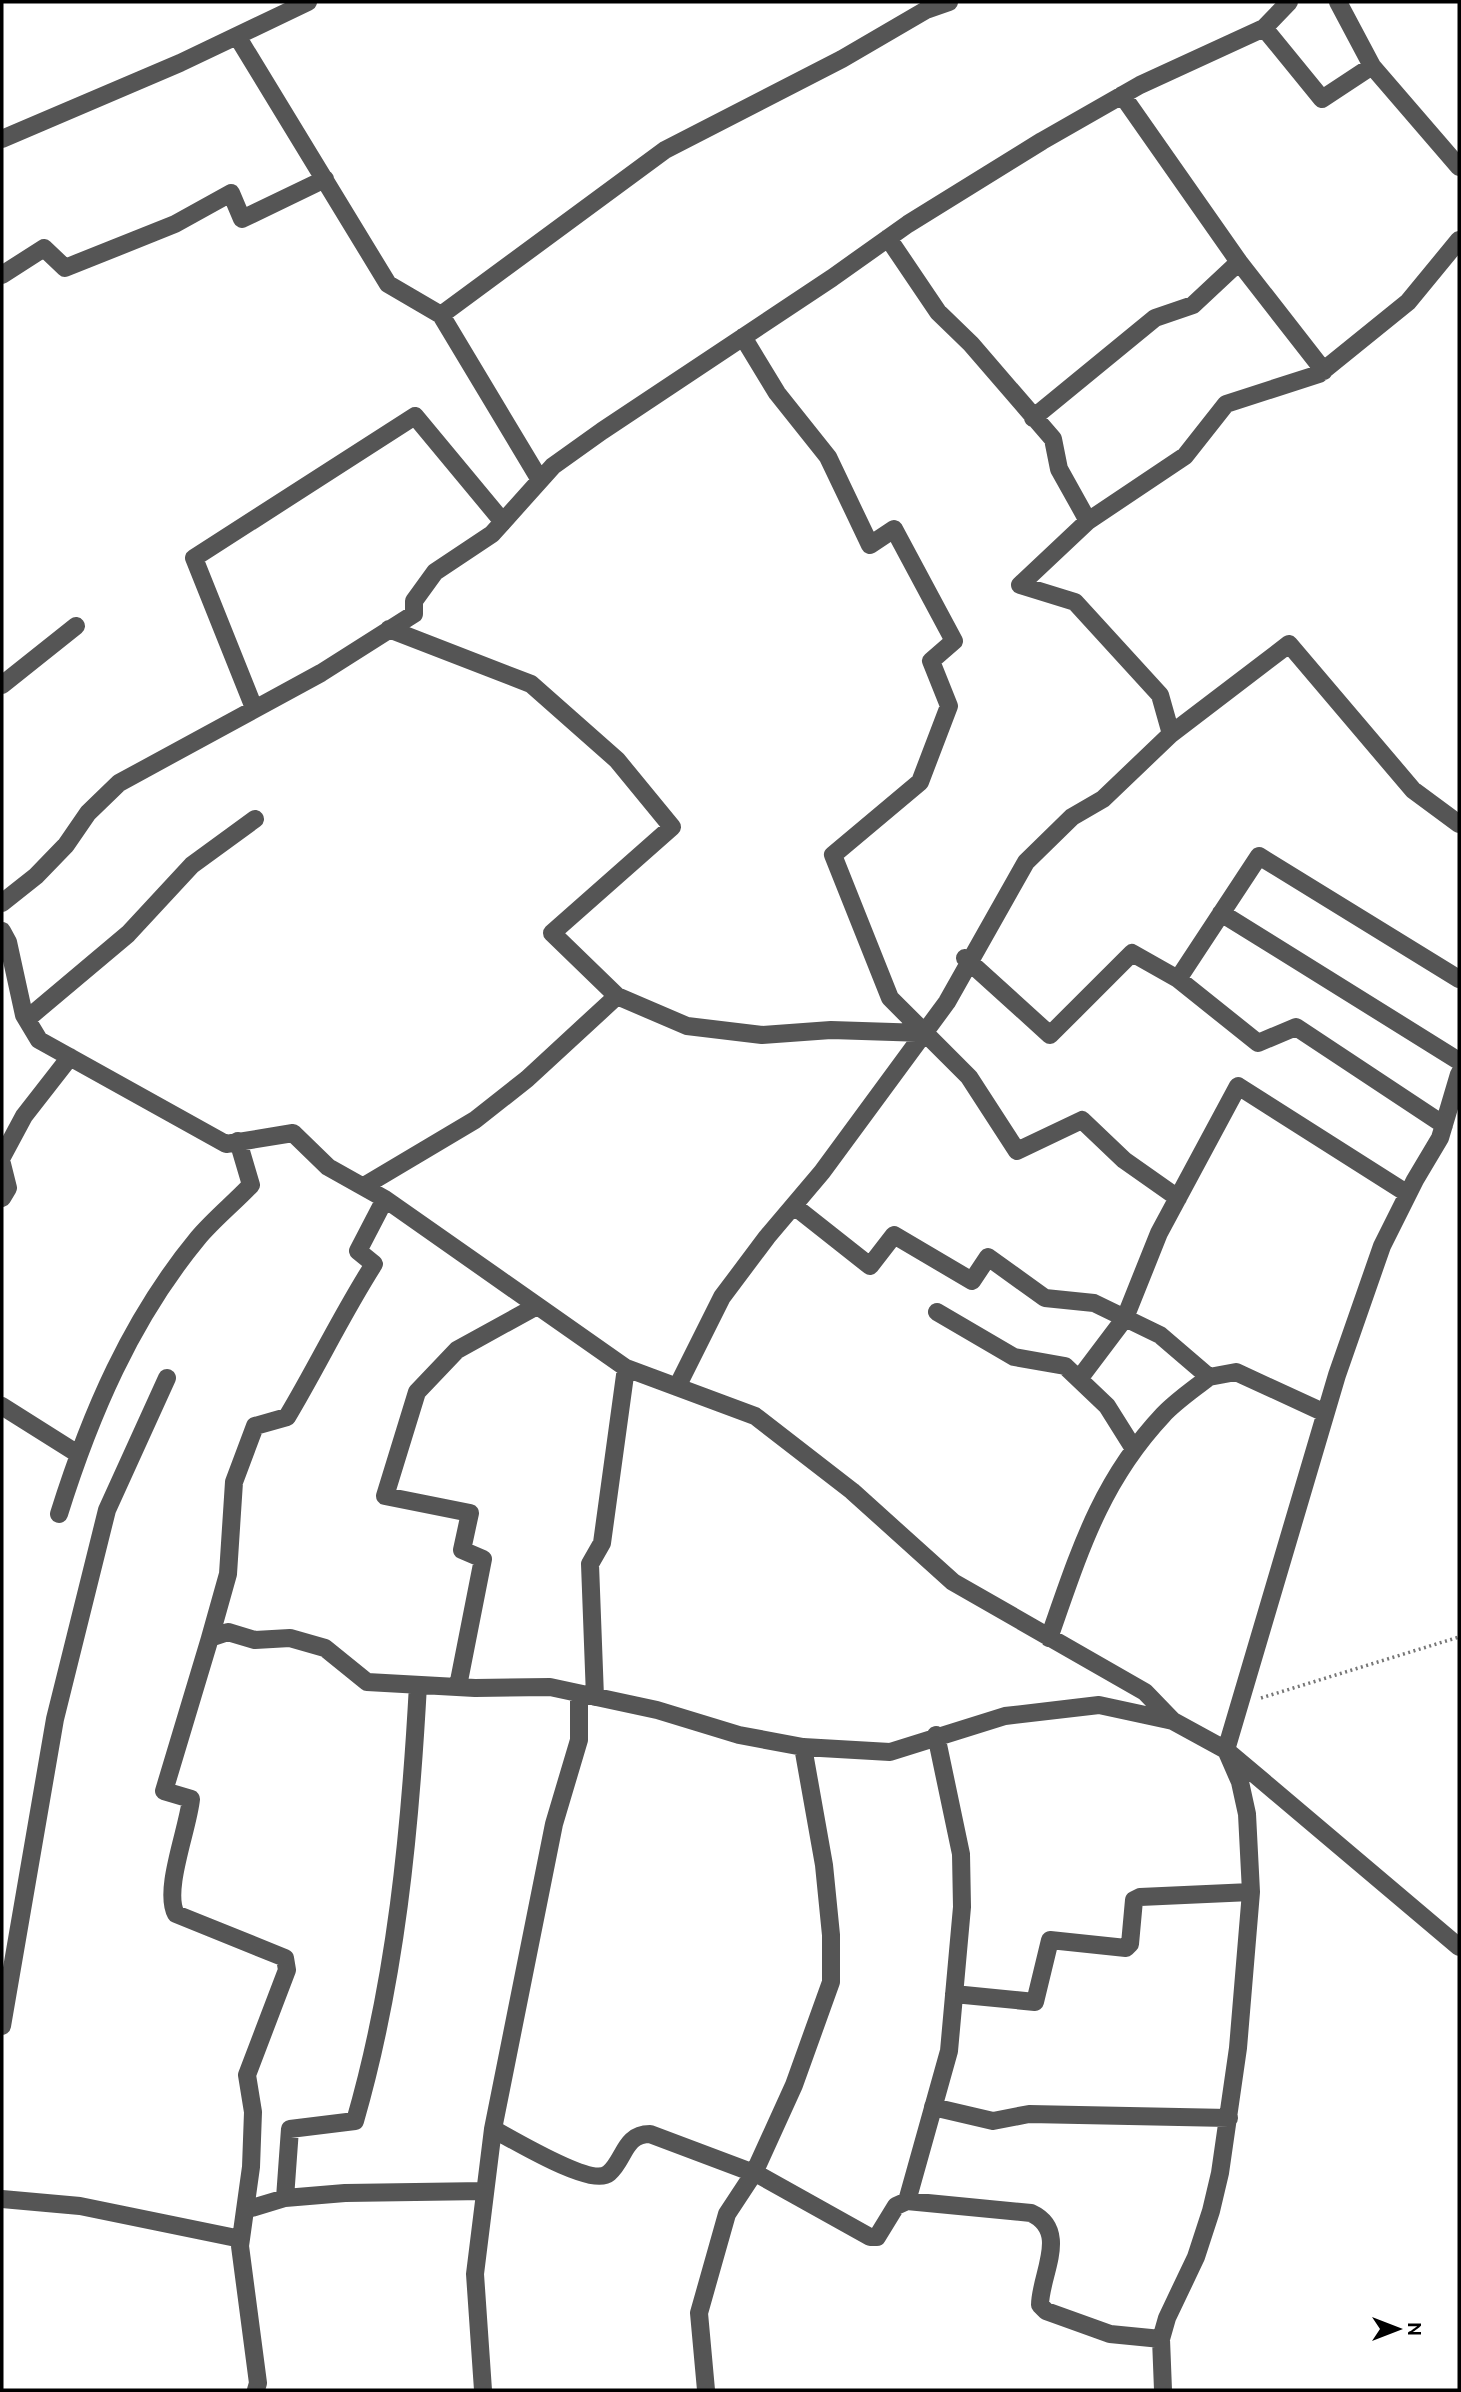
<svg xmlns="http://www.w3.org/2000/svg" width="1461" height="2392" font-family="Ubuntu,sans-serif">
  <rect width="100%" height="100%" fill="#fff"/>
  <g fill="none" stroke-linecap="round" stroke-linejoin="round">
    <path stroke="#777" stroke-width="3.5" stroke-dasharray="2 3.5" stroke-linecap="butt" d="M1261,1698L1459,1637"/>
    <path stroke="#555" stroke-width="18" d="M1338,2L1372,66
      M1264,28L1289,2
      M237,36L388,284L441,315L540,480
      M1122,95L1239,262L1324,371
      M2,139L180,63L308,2
      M888,238L938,312L971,344L1053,439L1059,469L1088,521
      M2,275L44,248L65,268L175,224L231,193L242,219L325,179
      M441,315L665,150L842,59L926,10L949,2
      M743,337L777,393L828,457L870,545L894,529L954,641L931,661L949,706L920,782L833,855L890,998L969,1077L1017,1151L1082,1120L1124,1160L1178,1198
      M1033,418L1155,318L1193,305L1239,262
      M2,685L76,626
      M254,708L194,558L415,416L503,522
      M1171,734L1160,695L1075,602L1020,585L1088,521L1185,456L1226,404L1319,374L1408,302L1459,240
      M2,903L36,876L66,845L88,813L119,783L321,673L414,614V601L435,572L492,534L553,466L602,431L832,278L908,224L1042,141L1140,85L1264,28L1322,99L1372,66L1459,167
      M1221,913L1459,1061
      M2,931L8,942L24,1015L39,1040L226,1144L293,1133L328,1167L385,1199L626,1368L755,1416L852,1491L953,1582L1145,1692L1173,1721L1226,1750L1459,1947
      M965,958L1050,1035L1132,953L1178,979L1258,1043L1296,1027L1444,1125
      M1178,979L1259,856L1459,979
      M617,996L687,1026L762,1035L831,1030L924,1033
      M27,1019L128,934L192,865L255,819
      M2,1157L24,1116L70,1057
      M2,1164L8,1188L2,1198
      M364,1186L475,1120L527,1079L617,996L552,933L672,827L617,760L531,684L389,629
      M794,1206L870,1266L894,1235L972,1281L988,1257L1045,1298L1094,1303L1160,1335L1209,1377L1236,1372L1325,1413
      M937,1312L1014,1357L1065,1366L1107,1406L1134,1449
      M1079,1379L1125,1318L1159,1233L1238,1086L1408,1194
      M677,1387L722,1297L767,1237L822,1172L947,1002L1026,862L1072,817L1103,799L1171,734L1289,644L1413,790L1459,824
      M2,1406L78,1454
      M59,1514C90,1415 131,1319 198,1238C214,1219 234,1203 251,1185L238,1141
      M210,1638L228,1574L234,1482L255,1426L287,1417C317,1367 342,1314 374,1264L358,1251L385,1199
      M1049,1638C1079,1553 1100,1482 1163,1415C1176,1401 1194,1389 1209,1377
      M458,1686L483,1559L462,1550L470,1513L385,1496L417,1392L457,1350L535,1307
      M595,1697L590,1564L602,1543L626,1368
      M954,1994L1035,2002L1050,1940L1126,1948L1130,1944L1134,1900L1140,1897L1251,1892
      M2,2026L55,1719L107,1510L167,1378
      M933,2107L993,2121L1029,2114L1229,2118
      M493,2129C512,2139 592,2188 609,2173C625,2159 624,2134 650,2134L759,2175L870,2237H877L896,2206L907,2201L1031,2213C1070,2231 1040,2275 1040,2305L1046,2311L1110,2334L1161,2339
      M285,2198L345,2193L485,2191
      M2,2199L80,2206L241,2239
      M907,2201L949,2051L962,1907L961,1854L936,1735
      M245,2210L285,2198L290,2129L355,2121C396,1979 410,1832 418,1685
      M256,2390L258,2383L240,2246L251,2167L253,2112L247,2075L287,1970L285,1958L176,1914C163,1890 188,1829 191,1799L164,1791L210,1638L228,1632L255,1640L290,1638L325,1648L367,1682L475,1688L550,1687L657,1710L739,1735L803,1747L890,1752L1005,1716L1099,1705L1173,1721
      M483,2390L475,2274L493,2129L554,1824L579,1740V1694
      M706,2390L699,2313L727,2214L754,2173L794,2085L831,1982V1935L824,1865L803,1747
      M1163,2390L1161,2339L1167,2318L1196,2257L1211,2211L1220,2173L1238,2048L1251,1892L1247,1814L1240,1782L1226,1750L1337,1375L1382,1246L1415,1180L1440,1138L1459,1074"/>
  </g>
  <rect width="1461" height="2392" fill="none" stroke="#000000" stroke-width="7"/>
  <g transform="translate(1398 2329) rotate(90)" stroke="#ffffff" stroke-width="5" paint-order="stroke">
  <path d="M0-5L12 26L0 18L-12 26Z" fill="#000000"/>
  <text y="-10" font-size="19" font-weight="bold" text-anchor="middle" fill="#000000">N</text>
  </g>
</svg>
